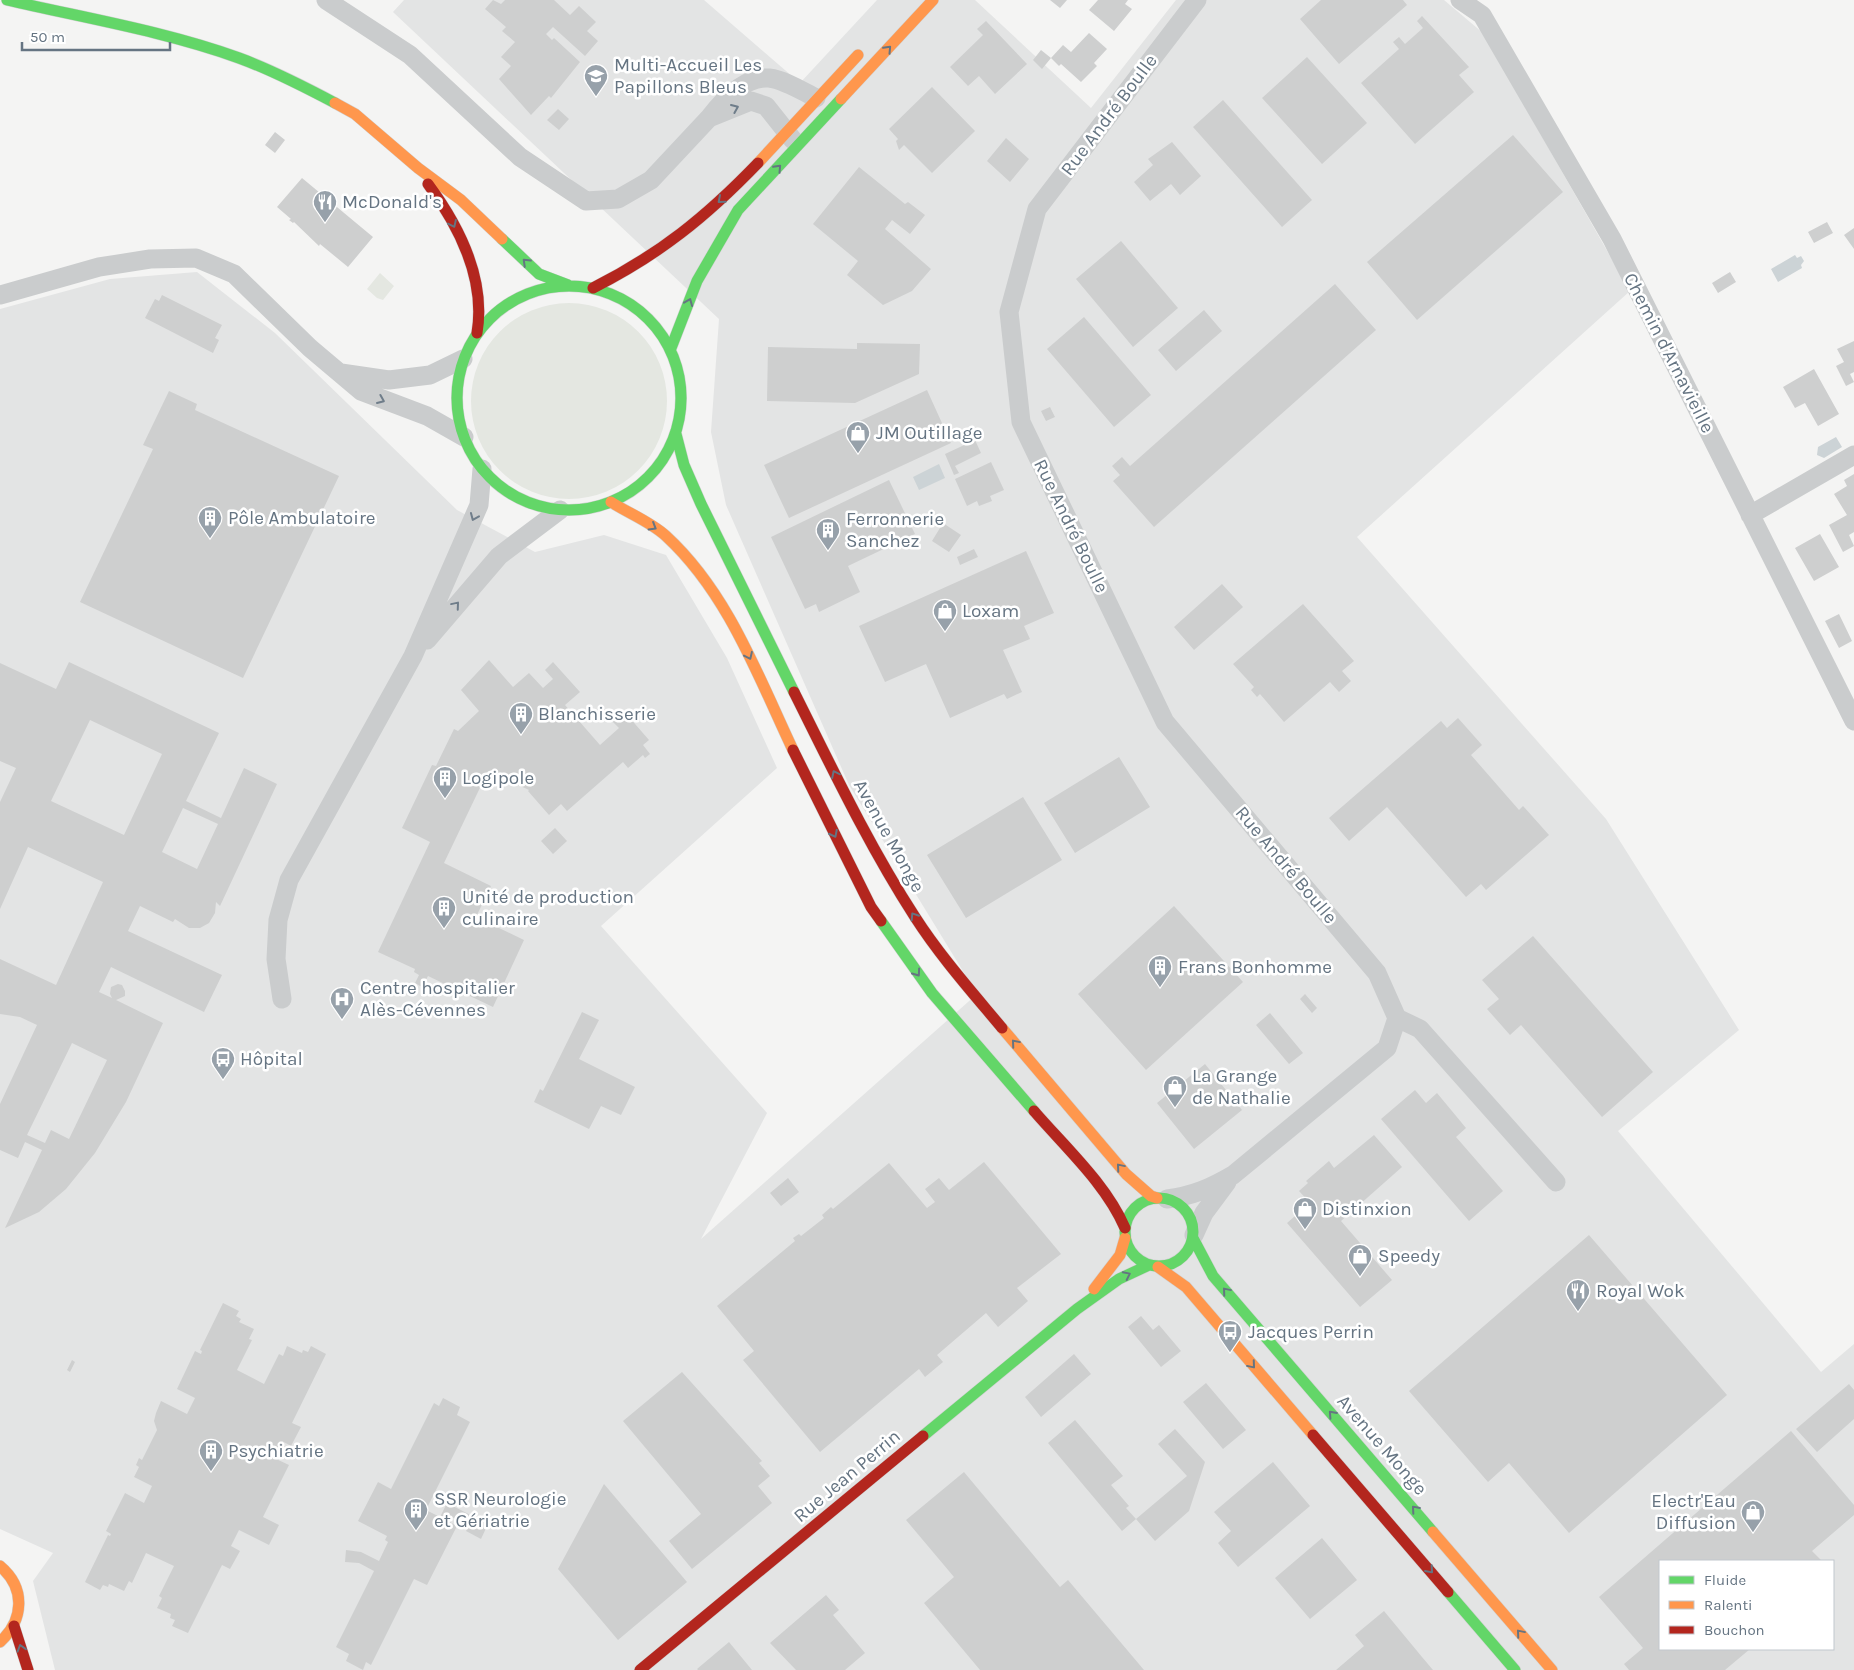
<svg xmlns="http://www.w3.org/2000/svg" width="1854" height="1670" font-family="Karla,sans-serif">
  <rect width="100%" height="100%" fill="#f4f4f3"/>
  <path fill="#e3e4e4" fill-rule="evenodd" d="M404,0H704L800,83L877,0H975L1091,108L1176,0H1444L1483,33L1630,291L1357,537L1606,819L1739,1030L1618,1131L1821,1372L1854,1344V1670H55L33,1581L53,1553L0,1529V309L110,279L197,272L275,333L457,510L535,552L604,535L666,555L727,658L777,768L601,926L767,1113L701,1239L977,994L849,785L726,505L711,432L719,319L393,12ZM1660,1561H1833V1649H1660Z"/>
  <path fill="#e4e7e1" d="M380,273L394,286L383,300L377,298L367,289Z
    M471 401a98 98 0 1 1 196 0a98 98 0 1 1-196 0Z"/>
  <path fill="#ccd3d6" d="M1795,255L1797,258L1801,256L1804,261L1801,265L1802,268L1778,282L1771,269Z
    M1836,437L1842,447L1824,458L1817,455L1818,447Z
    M939,464L945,478L919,490L913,477Z"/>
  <path fill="#cecfcf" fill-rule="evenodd" d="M493,0L501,4L505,0H554L570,15L579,6L596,22L587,31L598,41L585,56L553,27L546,34L552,40L554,38L580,62L551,98L549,96L531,115L499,79L511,66L501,57L515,42L502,31L506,27L485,9Z
    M1050,0H1067L1060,8Z
    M1098,0H1128L1125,4L1132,9L1114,31L1089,10Z
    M1321,0H1403L1407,5L1339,64L1300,19Z
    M1422,16L1469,67L1459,75L1474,92L1415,144L1361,83L1399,49L1393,42L1399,37L1405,44L1423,28L1417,21Z
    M986,21L1027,64L995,94L979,76L968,86L950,67L983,35L977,29Z
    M1089,33L1107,49L1094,63L1097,66L1081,82L1061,64L1059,66L1051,58L1042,69L1033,60L1041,50L1051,58L1063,45L1071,52Z
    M1307,57L1367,123L1322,164L1262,98Z
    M932,87L975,131L932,173L904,145L899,150L896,141L898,139L889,129Z
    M1223,100L1312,200L1282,227L1193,127Z
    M558,109L569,119L559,130L547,120Z
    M275,132L285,140L275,153L265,145Z
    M1513,135L1563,192L1417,320L1367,262Z
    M1006,138L1029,159L1010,182L987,161Z
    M1172,142L1201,176L1180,195L1171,184L1150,201L1134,182L1153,165L1148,159Z
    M859,167L905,204L908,202L925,215L910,234L892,220L885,229L931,269L912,291L883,305L847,275L858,261L813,224Z
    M302,178L373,237L348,267L320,244L319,246L294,222L293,223L289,220L291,219L277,207Z
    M1827,222L1833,233L1814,243L1808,232Z
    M1854,228V249L1844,235Z
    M1121,241L1178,308L1133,347L1076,279Z
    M1730,272L1736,282L1718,293L1712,283Z
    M1335,284L1376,330L1154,527L1113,481L1120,475L1112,466L1122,457L1130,466Z
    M162,295L222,325L215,338L219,340L213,353L145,318L155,299L159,301Z
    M1204,310L1222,331L1176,371L1158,350Z
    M1084,317L1151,395L1114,427L1047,349Z
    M1854,341V372L1850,374L1854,382L1846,386L1836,366L1844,362L1837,349Z
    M857,343L920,344L919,374L855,403L767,401L768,347L857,349Z
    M1814,369L1839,414L1818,426L1805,403L1795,408L1783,387Z
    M927,390L951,443L789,518L764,465Z
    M169,391L197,404L195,410L339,476L243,678L80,602L153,449L143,445Z
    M1050,407L1055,417L1046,421L1041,411Z
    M975,440L981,453L955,466L959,473L954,475L945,454Z
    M991,462L1004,490L990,496L992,501L979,506L977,501L967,506L955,479Z
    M1854,474V532L1849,535L1854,546L1843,552L1829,525L1847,515L1834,494L1847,486L1844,480Z
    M889,480L915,534L848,566L860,592L819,612L816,604L805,609L771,537Z
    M943,523L961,535L949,552L932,541Z
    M1820,534L1839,567L1814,581L1795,548Z
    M974,549L978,557L960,565L957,557Z
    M1026,551L1054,613L1024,626L1030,639L1003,650L1022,692L1007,699L1004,694L950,718L926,664L885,682L859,626Z
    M1222,584L1243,607L1194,650L1174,627Z
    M1303,604L1354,661L1342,671L1351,681L1339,692L1330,682L1284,722L1260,694L1257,697L1251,690L1254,687L1233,664Z
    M1839,614L1852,641L1839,648L1825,621Z
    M489,660L513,687L529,673L543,688L553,679L545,670L553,662L580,692L565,705L600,745L619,728L610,719L622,709L649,740L643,745L650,754L645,758L643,755L628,768L623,762L567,811L561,804L549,815L528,791L529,790L488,771L444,863L491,886L476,917L524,940L493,1007L428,976L422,987L415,983L419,975L414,972L415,969L378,952L430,842L402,828L432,765L436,766L454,729L458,731L479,711L461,690Z
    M69,662L219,733L186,801L221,818L244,768L277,784L220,906L216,902L215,913L209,923L200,928H189L175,919L173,922L140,906L128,931L222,975L204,1012L111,967L99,992L112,998L110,994L111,987L118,984L122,985L125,991V996L116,1000L163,1023L126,1102L95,1153L66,1189L39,1212L5,1228L42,1150L25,1142L18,1158L0,1150V1104L37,1025L20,1017L0,1014V959L56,985L103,882L28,847L0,909V802L16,768L0,761V663L56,689ZM90,720L162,754L124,835L51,801ZM183,808L218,824L197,869L162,852ZM72,1043L107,1060L69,1139L51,1130L45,1143L27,1135Z
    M1458,718L1482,745L1471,755L1519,810L1523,806L1549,835L1486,890L1481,884L1466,897L1387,807L1349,841L1329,818L1441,721L1447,728Z
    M1119,757L1150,807L1075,853L1044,803Z
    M1023,797L1062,860L966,918L927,855Z
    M555,828L567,841L553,854L541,841Z
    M1174,906L1243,982L1146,1070L1078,994Z
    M1533,936L1653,1072L1602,1117L1521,1025L1510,1035L1487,1009L1499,999L1482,980Z
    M1305,994L1317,1008L1312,1013L1300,999Z
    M582,1012L599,1020L579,1059L635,1087L621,1115L601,1106L589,1129L534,1102L540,1089L543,1091Z
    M1270,1013L1303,1053L1289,1064L1256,1025Z
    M1205,1064L1242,1110L1194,1149L1157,1103Z
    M1415,1090L1426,1103L1437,1093L1466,1128L1456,1137L1503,1191L1469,1221L1381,1119Z
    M1374,1135L1402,1167L1341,1221L1392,1280L1360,1307L1287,1223L1310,1203L1299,1191L1308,1183L1306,1181L1329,1161L1334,1168Z
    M984,1162L1061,1254L1017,1288L1028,1301L998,1327L986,1313L937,1355L943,1362L925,1377L919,1369L820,1452L743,1360L754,1351L717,1306L795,1241L793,1238L799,1234L801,1236L824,1218L822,1215L831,1207L833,1209L889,1163L927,1208L935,1202L925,1189L939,1178L949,1190Z
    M788,1178L799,1192L781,1206L770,1193Z
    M1589,1235L1727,1395L1569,1533L1509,1463L1488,1482L1409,1391Z
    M223,1303L239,1311L236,1316L241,1319L239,1322L254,1329L249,1339L252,1340L237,1370L264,1384L279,1354L283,1356L287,1346L302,1353L303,1350L308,1352L311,1346L326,1354L292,1423L301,1427L291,1446L282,1441L274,1458L289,1465L263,1517L279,1525L269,1545L239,1530L231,1546L240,1551L230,1569L222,1565L188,1633L172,1626L175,1620L170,1618L171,1614L157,1608L162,1598L159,1596L174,1566L146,1553L132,1583L129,1581L124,1591L109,1584L108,1587L103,1585L100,1590L85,1582L108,1535L110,1536L111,1534L106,1531L125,1493L144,1503L152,1486L134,1477L139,1467L136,1465L139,1458L142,1460L157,1430L154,1421L156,1413L161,1401L187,1414L195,1398L177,1389L195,1351L201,1354L202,1351L200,1350Z
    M1141,1316L1153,1330L1159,1325L1181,1351L1161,1367L1128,1327Z
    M1074,1354L1091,1374L1041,1417L1025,1397Z
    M72,1360L75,1362L70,1372L67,1370Z
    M682,1372L762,1461L759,1463L770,1476L758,1486L772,1503L692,1569L669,1541L701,1514L623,1421Z
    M1206,1383L1246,1430L1223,1449L1183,1402Z
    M1849,1384L1854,1390V1419L1817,1452L1796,1429Z
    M443,1398L460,1407L457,1415L470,1422L426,1510L440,1517L447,1503L488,1524L481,1539L466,1531L469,1526L448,1515L446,1520L457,1526L427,1585L414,1579L371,1665L366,1662L363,1670L346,1661L349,1654L336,1647L374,1571L359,1563L345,1562L346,1550L361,1552L379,1561L388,1542L385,1540L387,1536L358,1521L378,1482L391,1489L434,1403L439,1406Z
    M1075,1420L1123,1476L1111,1485L1129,1506L1126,1508L1136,1519L1122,1531L1048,1443Z
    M1175,1429L1205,1462L1189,1511L1155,1541L1136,1519L1187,1476L1158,1444Z
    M1791,1431L1854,1505V1515L1812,1551L1822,1561H1660V1649H1750L1725,1670H1629L1624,1664L1643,1648L1599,1597Z
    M1273,1462L1310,1506L1238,1567L1218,1543L1231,1531L1214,1512Z
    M964,1472L1060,1587L1068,1580L1144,1670H980L924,1603L954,1577L906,1520Z
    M604,1484L687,1582L618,1640L558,1569Z
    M1322,1538L1357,1580L1310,1619L1275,1578Z
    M826,1595L839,1610L833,1615L865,1653L845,1670H796L770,1643Z
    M1384,1611L1422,1657L1433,1670H1336L1364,1646L1355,1635Z
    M729,1642L752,1670H698L697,1669Z"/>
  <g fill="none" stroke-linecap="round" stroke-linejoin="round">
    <g stroke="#d0d1d1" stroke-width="12">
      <path id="fast" d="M7,0C84,18 164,31 239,58C272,70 303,86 335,103
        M502,239L539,274L568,285
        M457 398a112 112 0 1 1 224 0a112 112 0 1 1-224 0Z
        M671,348L697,281L738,210L841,99
        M676,434L684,465L701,504L794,692
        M881,921L932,993L1034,1111
        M1125 1232a34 34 0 1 1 68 0a34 34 0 1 1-68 0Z
        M1193,1238L1213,1276L1433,1532
        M923,1436L1077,1309L1119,1279L1149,1265
        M1448,1592L1515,1670"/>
    </g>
    <g stroke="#d0d1d1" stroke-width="12">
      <path id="slow" d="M841,99L933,0
        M335,103L355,114L418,168L461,200L502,239
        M758,163L858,55
        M611,502C628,513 651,522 666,536C728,593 758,676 793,750
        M1002,1028L1126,1174L1151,1196L1157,1198
        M1158,1267L1186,1287L1313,1435
        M1094,1289L1120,1255L1125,1238
        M1433,1532L1552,1670
        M0,1566C26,1588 24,1620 0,1642"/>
    </g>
    <g stroke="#d0d1d1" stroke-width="12">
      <path id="jam" d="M428,184C459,226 486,279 477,333
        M593,288C660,254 706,217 758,163
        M794,692C832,768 869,846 915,917C940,956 972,992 1002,1028
        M793,750L871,907L881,921
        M1034,1111C1066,1148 1106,1184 1125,1228
        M1313,1435L1448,1592
        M14,1626L28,1670
        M640,1670L923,1436"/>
    </g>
    <path stroke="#cacccd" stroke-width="19" d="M326,0L410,55L520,157L586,201L618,199L651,180L709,118
      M1460,0L1482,15L1612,239L1854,721
      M793,140L766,106L751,101L709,118C722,101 744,76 769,78C785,80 802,91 816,98
      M0,295L99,267L150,259L196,258L234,274L310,348L361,391L427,416L464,437
      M341,373L389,380L430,375L463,359
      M1750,515L1854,455
      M427,640L499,556L560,510
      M282,999L276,959L278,920L289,880L413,656L479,505L482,469
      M1397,1018L1420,1029L1556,1182
      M1167,1199C1192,1196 1211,1188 1233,1175L1387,1048L1397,1018L1377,973L1165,722L1021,422L1009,312L1037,209L1197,0
      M1194,1235L1204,1213L1227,1182"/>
    <use href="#fast" stroke="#63d668" stroke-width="11"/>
    <use href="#slow" stroke="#ff974d" stroke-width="11"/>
    <use href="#jam" stroke="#b3261e" stroke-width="11"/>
  </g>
  <defs><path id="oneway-chevron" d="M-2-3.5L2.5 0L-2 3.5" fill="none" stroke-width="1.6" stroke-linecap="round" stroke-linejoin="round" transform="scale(1.25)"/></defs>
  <g stroke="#657482">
    <use href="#oneway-chevron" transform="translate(888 49) rotate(-47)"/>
    <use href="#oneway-chevron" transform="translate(778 168) rotate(-47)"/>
    <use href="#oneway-chevron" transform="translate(721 200) rotate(139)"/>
    <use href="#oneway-chevron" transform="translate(453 224) rotate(65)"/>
    <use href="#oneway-chevron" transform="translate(526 262) rotate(-136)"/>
    <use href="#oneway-chevron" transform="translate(689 302) rotate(-68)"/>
    <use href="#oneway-chevron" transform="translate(653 527) rotate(31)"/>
    <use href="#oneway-chevron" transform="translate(749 656) rotate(65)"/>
    <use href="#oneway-chevron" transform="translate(835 774) rotate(-116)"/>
    <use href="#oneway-chevron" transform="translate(834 834) rotate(63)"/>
    <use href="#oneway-chevron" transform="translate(914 916) rotate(-123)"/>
    <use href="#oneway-chevron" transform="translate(917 973) rotate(55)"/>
    <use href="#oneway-chevron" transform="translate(1015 1043) rotate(-130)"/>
    <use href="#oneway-chevron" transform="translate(1120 1167) rotate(-130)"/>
    <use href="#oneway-chevron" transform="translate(1127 1275) rotate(-26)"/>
    <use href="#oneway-chevron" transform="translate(1226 1291) rotate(-130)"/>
    <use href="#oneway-chevron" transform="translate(1252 1365) rotate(50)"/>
    <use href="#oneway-chevron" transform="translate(1332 1414) rotate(-132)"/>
    <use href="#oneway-chevron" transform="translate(1415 1509) rotate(-131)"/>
    <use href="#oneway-chevron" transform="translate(1430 1570) rotate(49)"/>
    <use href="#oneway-chevron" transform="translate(1520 1633) rotate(-130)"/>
    <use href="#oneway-chevron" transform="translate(21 1648) rotate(-107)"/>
  </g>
  <g stroke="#6f7d8a">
    <use href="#oneway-chevron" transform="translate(735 108) rotate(-23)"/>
    <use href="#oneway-chevron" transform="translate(381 400) rotate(23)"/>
    <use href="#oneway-chevron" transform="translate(474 517) rotate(113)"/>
    <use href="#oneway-chevron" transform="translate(456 605) rotate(-50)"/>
  </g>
  <defs>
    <g id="school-pin" transform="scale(1.25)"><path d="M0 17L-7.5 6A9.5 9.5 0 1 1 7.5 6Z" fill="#97a1aa" stroke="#fff"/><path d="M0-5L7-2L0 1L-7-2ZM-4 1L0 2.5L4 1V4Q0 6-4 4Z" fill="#fff"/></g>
    <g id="restaurant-pin" transform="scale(1.25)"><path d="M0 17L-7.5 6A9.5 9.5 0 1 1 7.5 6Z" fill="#97a1aa" stroke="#fff"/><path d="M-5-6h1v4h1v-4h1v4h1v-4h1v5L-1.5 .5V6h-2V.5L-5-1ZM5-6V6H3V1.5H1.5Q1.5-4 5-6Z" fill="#fff"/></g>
    <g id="shop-pin" transform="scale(1.25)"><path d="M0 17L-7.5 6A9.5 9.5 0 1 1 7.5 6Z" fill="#97a1aa" stroke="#fff"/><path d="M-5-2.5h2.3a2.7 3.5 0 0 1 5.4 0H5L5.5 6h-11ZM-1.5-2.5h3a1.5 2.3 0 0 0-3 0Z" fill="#fff"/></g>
    <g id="building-pin" transform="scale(1.25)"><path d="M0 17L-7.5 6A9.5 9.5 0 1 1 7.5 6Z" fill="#97a1aa" stroke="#fff"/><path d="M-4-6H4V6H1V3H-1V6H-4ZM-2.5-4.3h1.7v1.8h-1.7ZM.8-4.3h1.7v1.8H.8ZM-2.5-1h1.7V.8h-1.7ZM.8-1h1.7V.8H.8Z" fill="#fff"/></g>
    <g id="hospital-pin" transform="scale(1.25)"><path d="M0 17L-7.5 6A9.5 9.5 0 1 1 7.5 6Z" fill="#97a1aa" stroke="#fff"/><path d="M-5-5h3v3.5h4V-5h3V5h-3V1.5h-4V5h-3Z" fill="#fff"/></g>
    <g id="bus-pin" transform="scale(1.25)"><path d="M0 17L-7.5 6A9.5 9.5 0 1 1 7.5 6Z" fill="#97a1aa" stroke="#fff"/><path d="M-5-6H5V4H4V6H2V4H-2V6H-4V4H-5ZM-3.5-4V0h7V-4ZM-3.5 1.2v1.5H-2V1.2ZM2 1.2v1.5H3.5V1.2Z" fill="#fff"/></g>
  </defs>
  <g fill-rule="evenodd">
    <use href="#school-pin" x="596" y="76"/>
    <use href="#restaurant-pin" x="325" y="202"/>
    <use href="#shop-pin" x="858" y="433"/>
    <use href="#building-pin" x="210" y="518"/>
    <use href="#building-pin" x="828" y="530"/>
    <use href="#shop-pin" x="945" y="611"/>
    <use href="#building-pin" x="521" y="714"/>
    <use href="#building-pin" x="445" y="778"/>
    <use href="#building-pin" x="444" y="908"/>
    <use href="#building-pin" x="1160" y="967"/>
    <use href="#hospital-pin" x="342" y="999"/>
    <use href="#bus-pin" x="223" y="1059"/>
    <use href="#shop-pin" x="1175" y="1087"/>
    <use href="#shop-pin" x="1305" y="1209"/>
    <use href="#shop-pin" x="1360" y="1256"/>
    <use href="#restaurant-pin" x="1578" y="1291"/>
    <use href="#bus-pin" x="1230" y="1332"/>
    <use href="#building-pin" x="211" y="1451"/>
    <use href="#building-pin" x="416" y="1510"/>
    <use href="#shop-pin" x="1753" y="1512"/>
  </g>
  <g text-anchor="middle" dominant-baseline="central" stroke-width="5" stroke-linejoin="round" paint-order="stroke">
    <g font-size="19" fill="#657482" stroke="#fff" text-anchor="start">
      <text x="614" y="65">Multi-Accueil Les<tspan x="614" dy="22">Papillons Bleus</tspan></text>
      <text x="342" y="202">McDonald's</text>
      <text x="876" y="433">JM Outillage</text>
      <text x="228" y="518">Pôle Ambulatoire</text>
      <text x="846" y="519">Ferronnerie<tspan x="846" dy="22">Sanchez</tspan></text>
      <text x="962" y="611">Loxam</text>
      <text x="538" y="714">Blanchisserie</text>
      <text x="462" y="778">Logipole</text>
      <text x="462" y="897">Unité de production<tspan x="462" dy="22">culinaire</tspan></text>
      <text x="1178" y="967">Frans Bonhomme</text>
      <text x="360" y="988">Centre hospitalier<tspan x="360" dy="22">Alès-Cévennes</tspan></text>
      <text x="240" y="1059">Hôpital</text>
      <text x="1192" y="1076">La Grange<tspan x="1192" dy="22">de Nathalie</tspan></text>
      <text x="1322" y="1209">Distinxion</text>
      <text x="1378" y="1256">Speedy</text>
      <text x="1596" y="1291">Royal Wok</text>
      <text x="1248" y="1332">Jacques Perrin</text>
      <text x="228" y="1451">Psychiatrie</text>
      <text x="434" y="1499">SSR Neurologie<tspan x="434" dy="22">et Gériatrie</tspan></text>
      <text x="1736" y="1501" text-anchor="end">Electr'Eau<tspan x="1736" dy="22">Diffusion</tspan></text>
    </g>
    <g font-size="19" fill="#657482" stroke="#fff">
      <text transform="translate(1109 115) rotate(-53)">Rue André Boulle</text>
      <text transform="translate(1669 353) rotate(63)">Chemin d'Arnavieille</text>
      <text transform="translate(1071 526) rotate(64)">Rue André Boulle</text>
      <text transform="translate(889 836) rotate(61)">Avenue Monge</text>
      <text transform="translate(1286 865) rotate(50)">Rue André Boulle</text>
      <text transform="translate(1382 1445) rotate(49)">Avenue Monge</text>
      <text transform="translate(847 1476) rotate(-40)">Rue Jean Perrin</text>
    </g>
  </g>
  <rect x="1659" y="1560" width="175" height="90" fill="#ffffff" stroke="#c1c7cd"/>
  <rect x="1669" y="1576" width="25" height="8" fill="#63d668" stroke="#c1c7cd"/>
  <text x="1704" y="1585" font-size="15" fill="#657482">Fluide</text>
  <rect x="1669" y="1601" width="25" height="8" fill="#ff974d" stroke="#c1c7cd"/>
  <text x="1704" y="1610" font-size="15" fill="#657482">Ralenti</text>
  <rect x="1669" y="1626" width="25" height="8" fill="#b3261e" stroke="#c1c7cd"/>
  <text x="1704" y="1635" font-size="15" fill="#657482">Bouchon</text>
  <path d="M22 42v8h148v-8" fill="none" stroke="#657482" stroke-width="2.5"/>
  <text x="30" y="42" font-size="15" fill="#657482" stroke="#ffffff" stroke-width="4" paint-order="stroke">50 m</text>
</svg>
